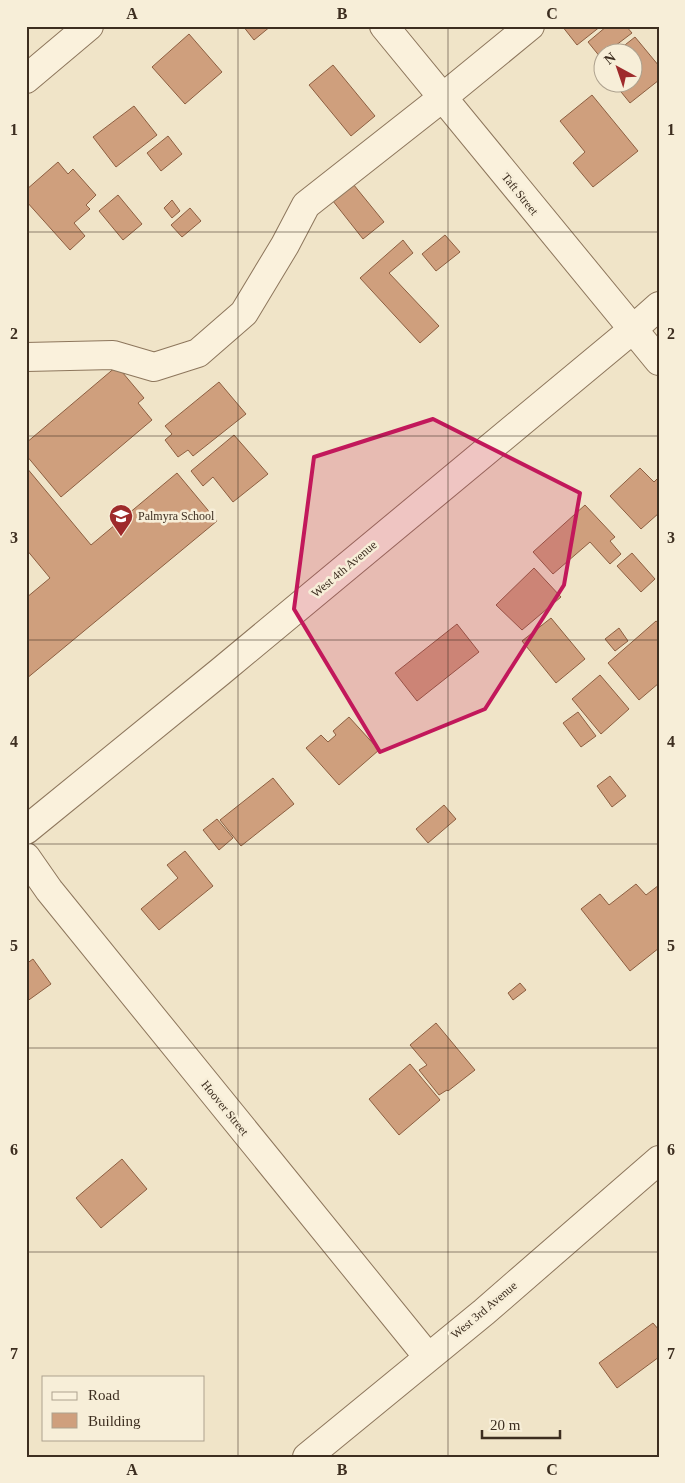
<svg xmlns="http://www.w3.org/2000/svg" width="685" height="1483" font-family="'Times New Roman',serif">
  <rect width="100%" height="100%" fill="#f0e4c8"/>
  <path fill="#cf9f7d" stroke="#8d5f41" d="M243,26H271L254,40Z
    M562,26H601L577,45Z
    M607,26H626L632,33L607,52H602V56L601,58L588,42Z
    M189,34L222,72L185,104L152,67Z
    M635,37L659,66V80L630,103L613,82H632V52H616Z
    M333,65L375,116L351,136L309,85Z
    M592,95L638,151L593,187L573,163L585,152L560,121Z
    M134,106L157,135L116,167L93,137Z
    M168,136L182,154L161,171L147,153Z
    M58,162L68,174L73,169L96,195L86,205L90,209L74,223L85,236L70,250L26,201V190Z
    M349,179L384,222L363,239L329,196Z
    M118,195L142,224L123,240L99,211Z
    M172,200L180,211L172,218L164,208Z
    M190,208L201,221L182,237L171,225Z
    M445,235L460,252L436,271L422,254Z
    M403,240L413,253L389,273L439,326L420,343L360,278Z
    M117,366L144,398L138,403L152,420L61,497L26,455V443Z
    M219,382L246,414L193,456L188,450L178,457L165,440L172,434L165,426Z
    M234,435L268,474L233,502L213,477L203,486L191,471Z
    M26,467L91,545L177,473L217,521L26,679V598L50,578L26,549Z
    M640,468L654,482L659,477V513L641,529L610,496Z
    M585,505L615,537L610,541L621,554L610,564L590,542L553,574L533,552Z
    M632,553L655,579L641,592L617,566Z
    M534,568L561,597L522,630L496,605Z
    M551,618L585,659L556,683L522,641Z
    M656,621L659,623V683L639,700L608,663Z
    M457,624L479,652L417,701L395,673Z
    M619,628L628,641L615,651L605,639Z
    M600,675L629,709L601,734L572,699Z
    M578,712L596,736L581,747L563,723Z
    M349,717L379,750L339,785L306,748L321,735L328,742L336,735L333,731Z
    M610,776L626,796L612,807L597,786Z
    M273,778L294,804L241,846L220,820Z
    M444,805L456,819L428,843L416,829Z
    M217,819L233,838L219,850L203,830Z
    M185,851L213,886L159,930L141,909L178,878L167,865Z
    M636,884L646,895L659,885V948L630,971L581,909L600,894L609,905Z
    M33,959L51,984L26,1002V964Z
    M520,983L526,990L513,1000L508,993Z
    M436,1023L475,1070L448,1091L447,1090L439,1095L419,1070L427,1065L410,1045Z
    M410,1064L440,1100L399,1135L369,1099Z
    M122,1159L147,1189L101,1228L76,1198Z
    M653,1323L659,1330V1357L617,1388L599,1363Z"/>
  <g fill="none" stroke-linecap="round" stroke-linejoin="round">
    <g stroke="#8d765c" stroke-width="30">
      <path id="minor" d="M384,26L659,361
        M26,79L89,26
        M26,357L113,355L154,367L198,353L244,313L285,245L306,205L442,98L530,26
        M26,830L220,672L632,330L659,306
        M26,857L49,890L428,1357
        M307,1457L484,1312L659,1160"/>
    </g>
    <use href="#minor" stroke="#faf1dc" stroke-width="28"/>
  </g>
  <path fill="#c2185b" fill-opacity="0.2" stroke="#c2185b" stroke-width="4" stroke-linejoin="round" d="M433,419L580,493L564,585L485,709L380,752L294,609L314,457Z"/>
  <path fill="none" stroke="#3d2e20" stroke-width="1" stroke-opacity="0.55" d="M238,26V1457M448,26V1457M26,232H659M26,436H659M26,640H659M26,844H659M26,1048H659M26,1252H659"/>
  <defs>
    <g id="school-pin" transform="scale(1.25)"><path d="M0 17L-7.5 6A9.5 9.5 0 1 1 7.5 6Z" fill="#9e2a2b" stroke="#f7eed8"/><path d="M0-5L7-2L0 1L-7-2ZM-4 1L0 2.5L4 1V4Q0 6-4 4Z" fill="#fff"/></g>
  </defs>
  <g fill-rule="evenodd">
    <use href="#school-pin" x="121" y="516"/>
  </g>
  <g text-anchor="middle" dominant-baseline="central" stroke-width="5" stroke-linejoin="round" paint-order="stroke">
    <g font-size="12" fill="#3d2e20" stroke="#f7eed8">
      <text transform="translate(520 194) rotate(51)">Taft Street</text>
      <text transform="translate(344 569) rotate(-40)">West 4th Avenue</text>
      <text transform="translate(225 1108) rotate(51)">Hoover Street</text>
      <text transform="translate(484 1310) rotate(-40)">West 3rd Avenue</text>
    </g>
    <g font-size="12" fill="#3d2e20" stroke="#f7eed8" text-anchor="start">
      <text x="138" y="516">Palmyra School</text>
    </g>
  </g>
  <rect width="685" height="1483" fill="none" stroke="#f7eed8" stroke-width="55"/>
  <rect x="42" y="1376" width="162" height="65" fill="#f7eed8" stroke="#ada18e"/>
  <rect x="52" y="1392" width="25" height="8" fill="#faf1dc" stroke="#ada18e"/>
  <text x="88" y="1400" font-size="15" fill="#3d2e20">Road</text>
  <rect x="52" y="1413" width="25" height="15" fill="#cf9f7d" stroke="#ada18e"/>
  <text x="88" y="1426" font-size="15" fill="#3d2e20">Building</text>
  <g transform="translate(618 68) rotate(320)"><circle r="24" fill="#f7eed8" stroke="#ada18e"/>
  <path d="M0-4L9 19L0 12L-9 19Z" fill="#9e2a2b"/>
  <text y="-8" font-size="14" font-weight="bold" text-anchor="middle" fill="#3d2e20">N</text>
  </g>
  <path d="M482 1430v8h78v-8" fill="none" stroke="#3d2e20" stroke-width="2.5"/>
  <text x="490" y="1430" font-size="15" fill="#3d2e20" stroke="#f7eed8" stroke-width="4" paint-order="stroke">20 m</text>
  <rect x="28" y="28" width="630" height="1428" fill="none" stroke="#3d2e20" stroke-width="2"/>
  <g font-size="16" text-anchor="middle" font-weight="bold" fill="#3d2e20">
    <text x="132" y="19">A</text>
    <text x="342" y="19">B</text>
    <text x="552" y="19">C</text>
    <text x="14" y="135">1</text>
    <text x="671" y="135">1</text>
    <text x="14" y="339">2</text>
    <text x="671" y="339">2</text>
    <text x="14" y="543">3</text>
    <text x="671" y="543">3</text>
    <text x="14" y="747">4</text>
    <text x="671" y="747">4</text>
    <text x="14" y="951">5</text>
    <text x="671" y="951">5</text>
    <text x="14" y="1155">6</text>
    <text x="671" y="1155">6</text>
    <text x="14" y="1359">7</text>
    <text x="671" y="1359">7</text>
    <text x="132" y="1475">A</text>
    <text x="342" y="1475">B</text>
    <text x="552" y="1475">C</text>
  </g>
</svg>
